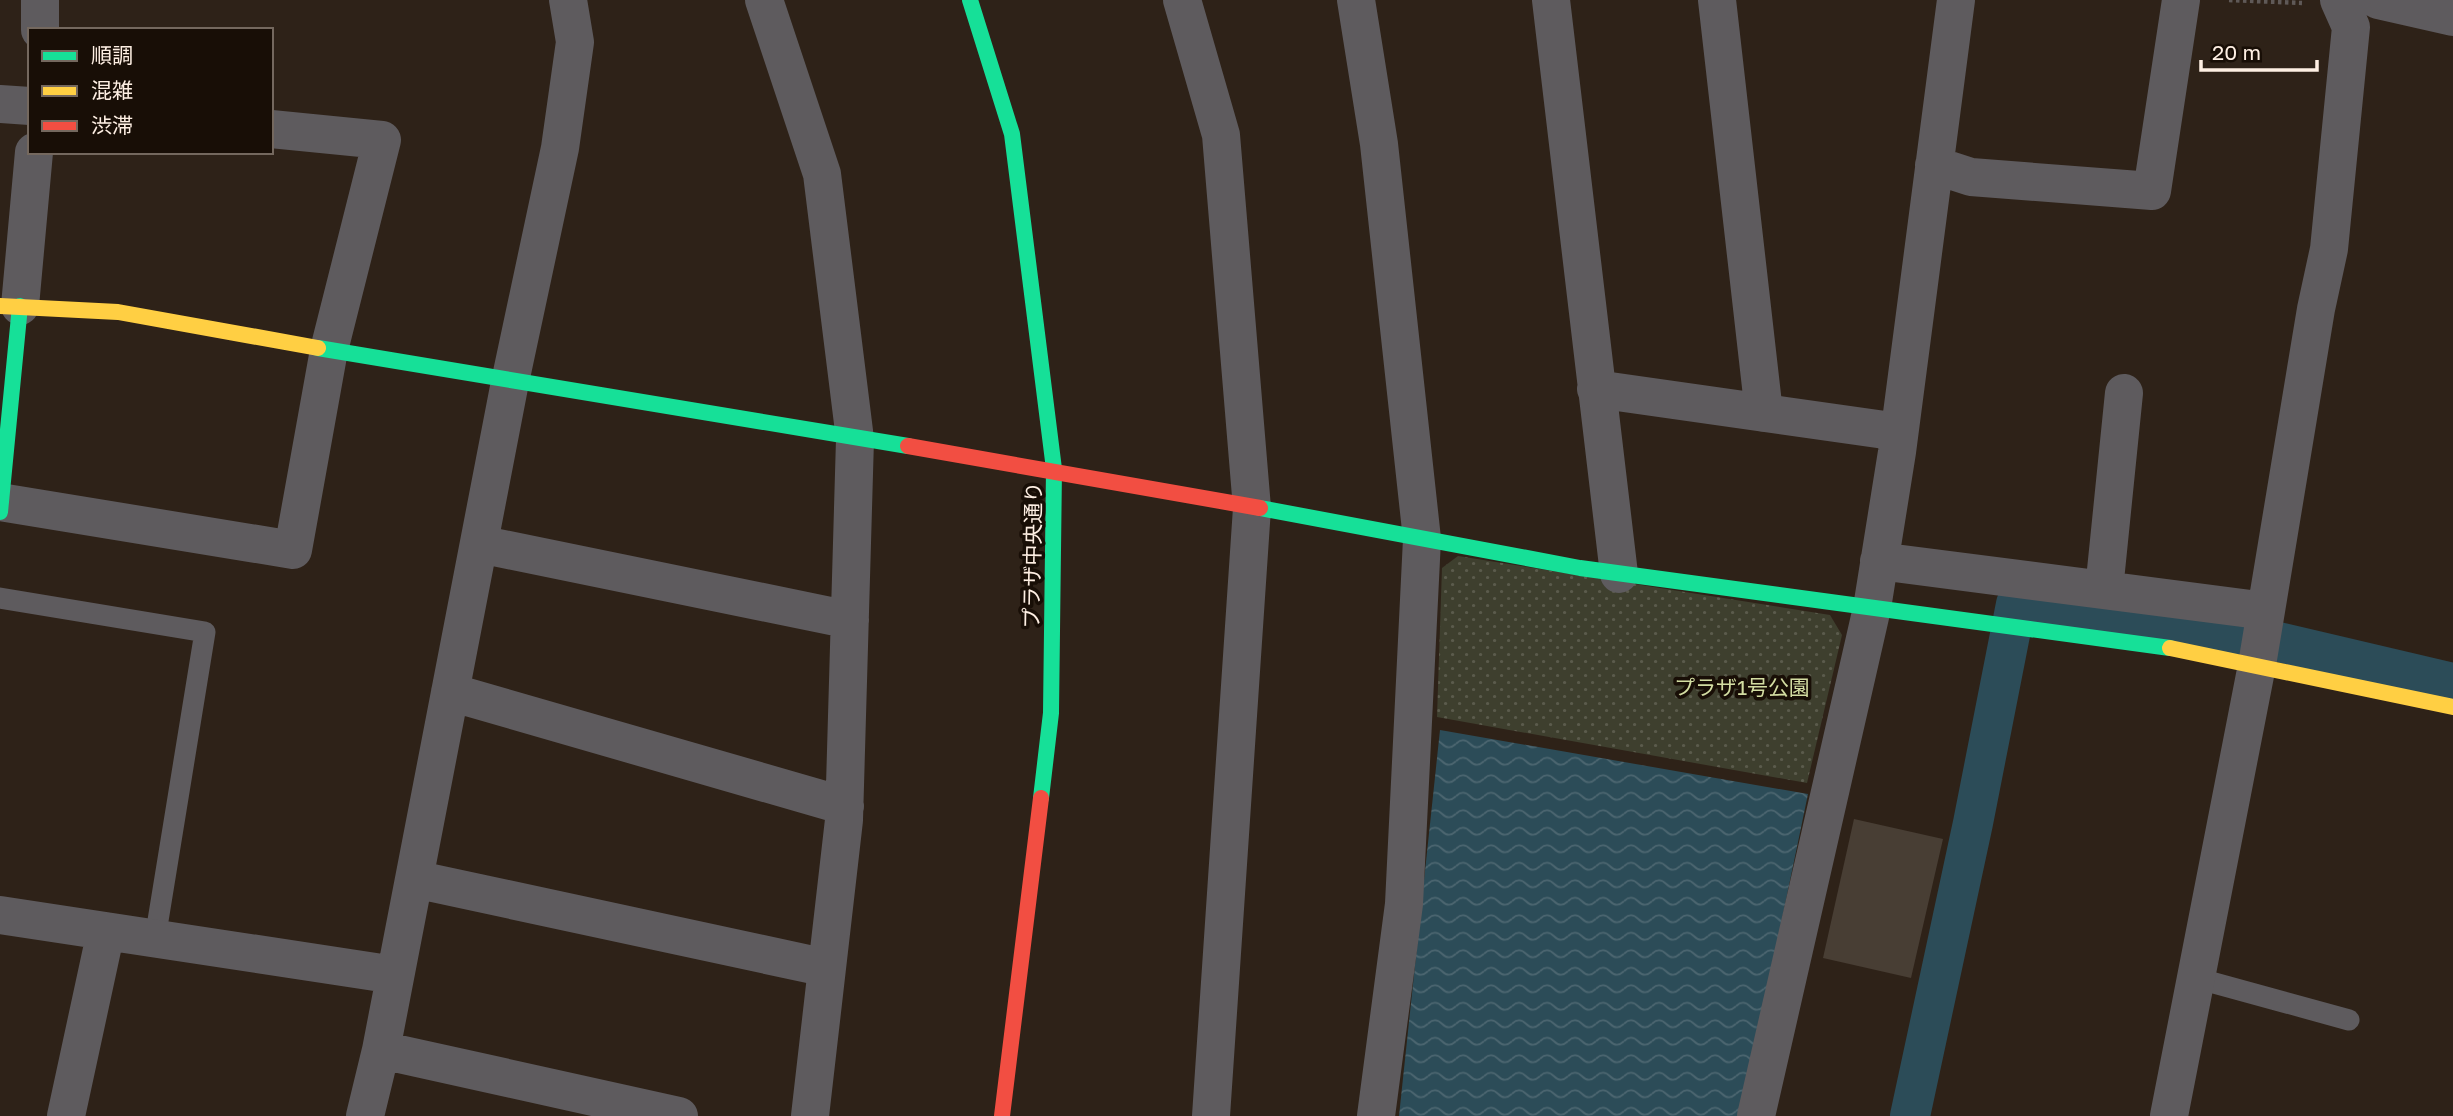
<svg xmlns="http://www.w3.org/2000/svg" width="2453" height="1116" font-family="'Golos Text','Noto Sans JP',sans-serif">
  <defs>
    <pattern id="park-dots" width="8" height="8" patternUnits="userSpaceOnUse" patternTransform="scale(1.75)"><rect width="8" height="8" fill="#3e3f2e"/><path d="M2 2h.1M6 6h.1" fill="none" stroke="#5b5b4c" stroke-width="1.8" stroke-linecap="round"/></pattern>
    <pattern id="water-waves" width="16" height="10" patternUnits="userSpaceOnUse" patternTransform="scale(1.75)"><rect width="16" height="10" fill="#2c4c58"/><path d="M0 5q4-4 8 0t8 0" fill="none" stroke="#4c6670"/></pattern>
  </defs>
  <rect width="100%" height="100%" fill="#2e2218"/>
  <path fill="url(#park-dots)" d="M1458,556L1830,615L1842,635L1807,783L1437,717L1442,568Z"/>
  <path fill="url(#water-waves)" d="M1440,730L1808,794L1741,1116H1399Z"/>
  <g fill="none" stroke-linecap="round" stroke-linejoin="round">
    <path stroke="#2c4c58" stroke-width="40" d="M1910,1116L1973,823L2016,604L2257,637L2453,683"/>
  </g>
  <path fill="#483e34" d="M1854,819L1943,839L1911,978L1823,958Z"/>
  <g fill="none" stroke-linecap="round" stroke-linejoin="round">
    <path stroke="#5f5957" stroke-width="4.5" stroke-dasharray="3.5 3.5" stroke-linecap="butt" d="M2229,0L2302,3"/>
    <path stroke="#5e5b5e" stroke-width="21" d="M0,598L205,632L155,939
      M2196,978L2349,1020"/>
    <path stroke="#5e5b5e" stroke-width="38" d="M764,0L822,174L855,439L844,820L810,1116
      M1182,0L1221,135L1252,508L1211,1116
      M1356,0L1379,144L1422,539L1404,904L1376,1116
      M1551,0L1619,574
      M1717,0L1764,413
      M2378,0L2453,17
      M40,30V0
      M0,104L30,106
      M1934,165L1971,177L2152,191L2181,0
      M20,306L34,152
      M1596,389L1899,432
      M0,502L293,550L329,350L382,140L271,129
      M479,544L850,620
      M1879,561L2266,611
      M2104,590L2124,393
      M450,692L845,806
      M414,879L827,968
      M0,915L395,975
      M381,1050L679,1116
      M66,1116L106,931
      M365,1116L381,1050L510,382L560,148L575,42L568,0
      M1756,1116L1872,608L1897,452L1956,0
      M2169,1116L2257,665L2316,309L2329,249L2351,27L2339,0"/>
    <path stroke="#16e098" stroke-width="16" d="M970,0L1012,134L1054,469L1051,713L1041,798
      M318,348L908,446
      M1260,508L1580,568L2170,648
      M0,512L20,306"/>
    <path stroke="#ffcf43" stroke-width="16" d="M0,306L118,312L318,348
      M2170,648L2453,707"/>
    <path stroke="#f24e42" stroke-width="16" d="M908,446L1260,508
      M1002,1116L1041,798"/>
  </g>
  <g text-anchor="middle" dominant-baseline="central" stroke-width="7" stroke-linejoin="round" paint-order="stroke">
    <g font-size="21" fill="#feefe3" stroke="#180e06">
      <text transform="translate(1032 555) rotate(-89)">プラザ中央通り</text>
    </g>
    <g font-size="21" fill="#d3dda2" stroke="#180e06">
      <text x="1742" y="687">プラザ1号公園</text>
    </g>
  </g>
  <rect x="28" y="28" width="245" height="126" fill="#180e06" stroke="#74685e" stroke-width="2"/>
  <rect x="42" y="51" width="35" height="10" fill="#16e098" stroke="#74685e" stroke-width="2"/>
  <text x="91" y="63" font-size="21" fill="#feefe3">順調</text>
  <rect x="42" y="86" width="35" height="10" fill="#ffcf43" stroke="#74685e" stroke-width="2"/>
  <text x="91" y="98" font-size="21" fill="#feefe3">混雑</text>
  <rect x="42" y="121" width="35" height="10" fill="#f24e42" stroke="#74685e" stroke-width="2"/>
  <text x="91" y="133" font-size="21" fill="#feefe3">渋滞</text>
  <path d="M2201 60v10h116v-10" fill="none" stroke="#feefe3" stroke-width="3.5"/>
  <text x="2212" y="60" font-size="21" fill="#feefe3" stroke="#180e06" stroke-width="5" paint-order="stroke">20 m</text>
</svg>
